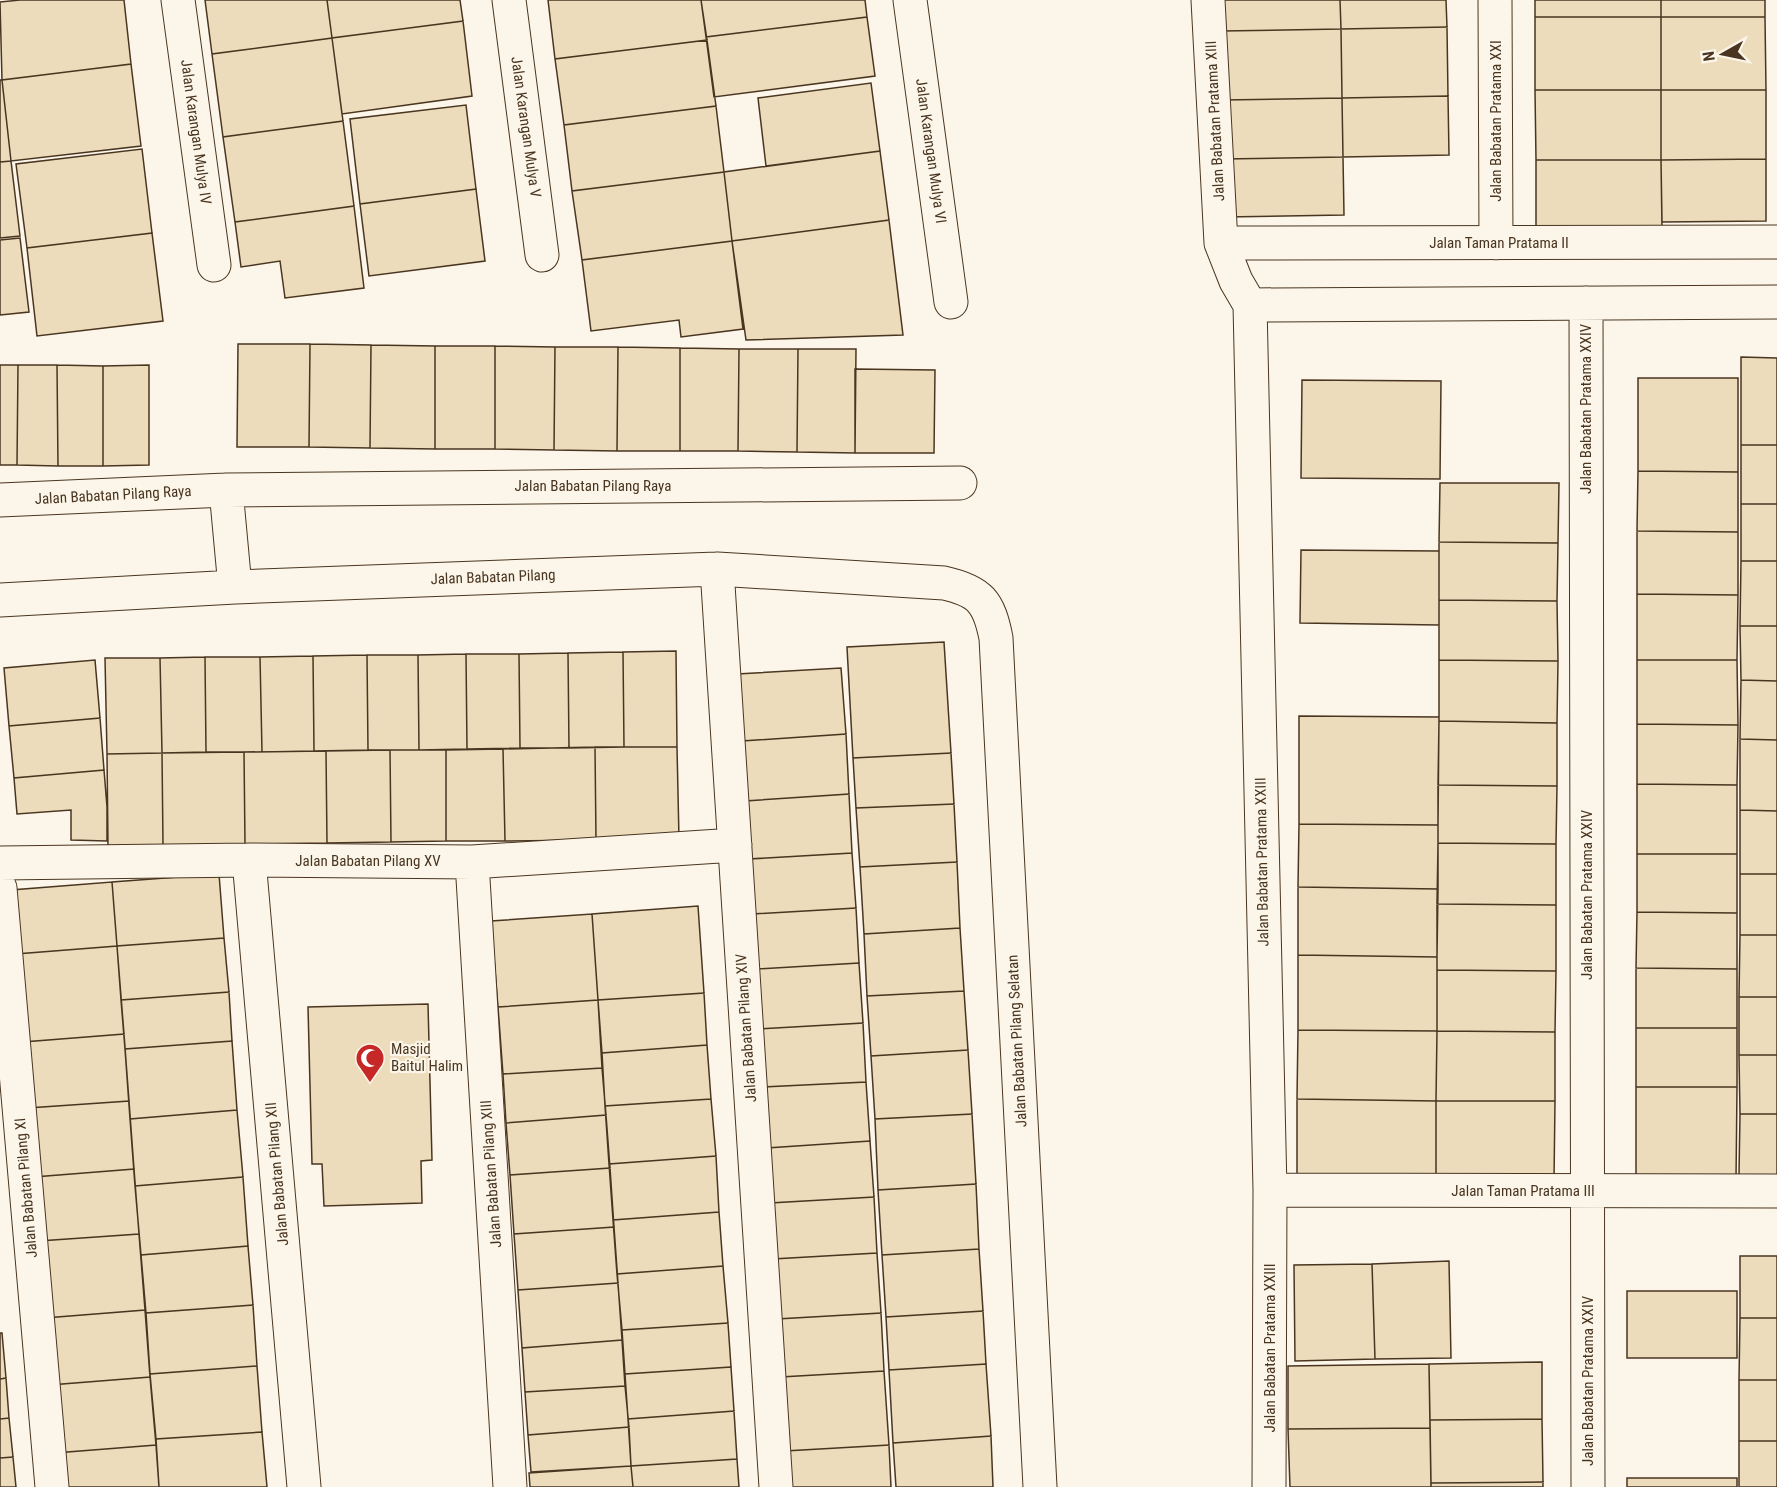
<svg xmlns="http://www.w3.org/2000/svg" width="1777" height="1487" font-family="'Roboto Condensed',sans-serif">
  <rect width="100%" height="100%" fill="#fbf6e9"/>
  <path fill="#ecdcbc" stroke="#4a3520" stroke-width="1.5" d="M20,0H124L131,64L2,80L0,2Z
    M205,0H327L332,38L212,54Z
    M327,0H460L463,21L332,38Z
    M548,0H701L707,40L555,59Z
    M701,0H865L867,17L706,37Z
    M1221,0H1340L1341,29L1222,31Z
    M1340,0H1446L1447,27L1341,29Z
    M1535,0H1661V17H1535Z
    M1661,0H1765V17H1661Z
    M867,17L875,76L714,97L706,37Z
    M1535,17H1661V90H1535Z
    M1661,17H1765L1766,90H1661Z
    M463,21L472,96L342,114L332,38Z
    M1447,27L1448,96L1342,98L1341,29Z
    M1341,29L1342,98L1223,100L1222,31Z
    M332,38L343,121L223,137L212,54Z
    M707,40L716,106L564,125L555,59Z
    M131,64L141,146L11,161L2,80Z
    M0,80H2L11,161L0,162Z
    M871,83L880,151L766,166L758,98Z
    M1535,90H1661V160H1536Z
    M1661,90H1766V159L1661,160Z
    M1448,96L1449,155L1343,157L1342,98Z
    M1342,98L1343,157L1224,159L1223,100Z
    M466,105L476,189L360,204L350,119Z
    M716,106L724,172L572,191L564,125Z
    M343,121L354,206L235,222L223,137Z
    M142,149L152,233L27,248L16,164Z
    M880,151L889,220L732,241L724,172Z
    M1343,157L1344,215L1225,217L1224,159Z
    M1766,159V221L1662,222L1661,160Z
    M1536,160H1661L1662,230H1536Z
    M11,161L20,236L0,238V162Z
    M724,172L732,241L582,260L572,191Z
    M476,189L485,261L369,276L360,204Z
    M354,206L364,288L285,298L280,261L241,267L235,222Z
    M889,220L903,335L746,340L732,241Z
    M152,233L163,321L37,336L27,248Z
    M20,238L29,312L0,315V240Z
    M732,241L743,329L681,337L679,320L591,331L582,260Z
    M238,344H310L309,447H237Z
    M310,344L371,345L370,448L309,447Z
    M371,345L435,346V449L370,448Z
    M435,346H495V449H435Z
    M495,346L555,347L554,450L495,449Z
    M555,347H618L617,451L554,450Z
    M618,347L680,348V451H617Z
    M680,348L739,349L738,451H680Z
    M739,349H798L797,452L738,451Z
    M798,349H856L855,453L797,452Z
    M1741,357L1777,358V445H1741Z
    M0,365H18L17,465H0Z
    M18,365H57L58,466L17,465Z
    M57,365L103,366V466H58Z
    M149,365V465L103,466V366Z
    M855,369L935,370L934,453H855Z
    M1638,378H1738V472L1638,471Z
    M1302,380L1441,381L1440,479L1301,478Z
    M1741,445H1777V504H1741Z
    M1638,471L1738,472V532L1637,531Z
    M1440,483H1559L1558,543L1439,542Z
    M1741,504H1777V561H1741Z
    M1637,531L1738,532V595L1637,594Z
    M1439,542L1558,543L1557,601L1439,600Z
    M1301,550L1439,551V625L1300,623Z
    M1741,561H1777V626H1740Z
    M1637,594L1738,595L1737,660H1637Z
    M1439,600L1557,601L1558,661L1439,660Z
    M1740,626H1777V681L1741,680Z
    M944,642L951,753L853,758L847,647Z
    M676,651L677,747H624L623,652Z
    M623,652L624,747L569,748L568,653Z
    M568,653L569,748H520L519,654Z
    M466,654H519L520,748L467,749Z
    M466,654L467,749L419,750L418,655Z
    M367,655H418L419,750H368Z
    M367,655L368,750L314,751L313,656Z
    M313,656L314,751L262,752L260,657Z
    M205,657H260L262,752H206Z
    M205,657L206,752L162,753L160,658Z
    M105,658H160L162,753L107,754Z
    M95,660L100,718L9,726L4,668Z
    M1439,660L1558,661L1557,723L1439,721Z
    M1637,660H1737L1738,725L1637,724Z
    M841,668L846,734L742,741L737,674Z
    M1741,680L1777,681V740L1740,739Z
    M1299,716L1439,717L1438,825L1299,824Z
    M100,718L104,770L14,778L9,726Z
    M1439,721L1557,723V786L1438,785Z
    M1637,724L1738,725L1737,785L1637,784Z
    M846,734L849,794L745,801L742,741Z
    M1740,739L1777,740V811L1740,810Z
    M595,747L596,840L505,841L503,749Z
    M595,747H677L679,839L596,840Z
    M503,749L505,841H446V750Z
    M390,750L391,842L327,843L326,751Z
    M390,750H446V841L391,842Z
    M326,751L327,843L245,844L244,752Z
    M244,752L245,844L163,845L162,753Z
    M162,753L163,845L108,846L107,754Z
    M951,753L954,804L856,808L853,758Z
    M104,770L107,807V841L71,840V810L17,814L14,778Z
    M1637,784L1737,785V854H1637Z
    M1438,785L1557,786L1556,844L1438,843Z
    M849,794L852,853L749,859L745,801Z
    M954,804L957,862L860,867L856,808Z
    M1740,810L1777,811V874H1740Z
    M1299,824L1438,825V889L1298,887Z
    M1438,843L1556,844V905L1437,904Z
    M852,853L856,908L753,914L749,859Z
    M1637,854H1737V913L1637,912Z
    M957,862L960,928L864,934L860,867Z
    M219,874L224,938L117,946L112,882Z
    M1740,874H1777V935H1740Z
    M112,882L117,946L16,954L11,890Z
    M1298,887L1438,889L1437,957L1298,955Z
    M1437,904L1556,905V971L1437,970Z
    M698,906L704,993L598,1000L592,914Z
    M856,908L859,963L756,969L753,914Z
    M1637,912L1737,913V969L1636,968Z
    M592,914L598,1000L498,1007L491,921Z
    M960,928L964,991L867,996L864,934Z
    M1740,935H1777V997H1739Z
    M224,938L229,992L121,1000L117,946Z
    M117,946L124,1034L23,1042L16,954Z
    M1298,955L1437,957V1031L1298,1030Z
    M859,963L863,1023L759,1029L756,969Z
    M1636,968L1737,969V1028H1636Z
    M1437,970L1556,971L1555,1032L1437,1031Z
    M964,991L968,1050L871,1056L867,996Z
    M229,992L232,1041L125,1049L121,1000Z
    M704,993L707,1045L602,1053L598,1000Z
    M1739,997H1777V1055H1739Z
    M598,1000L602,1068L503,1074L498,1007Z
    M428,1004L432,1160L421,1161L422,1203L324,1206L322,1164H312L308,1007Z
    M863,1023L866,1082L763,1087L759,1029Z
    M1636,1028H1737V1087H1636Z
    M1298,1030L1437,1031L1436,1101L1297,1099Z
    M1437,1031L1555,1032V1101H1436Z
    M124,1034L129,1101L28,1108L23,1042Z
    M232,1041L237,1110L130,1119L125,1049Z
    M707,1045L711,1099L605,1106L602,1053Z
    M968,1050L972,1114L875,1119L871,1056Z
    M1739,1055H1777V1114H1740Z
    M602,1068L606,1115L506,1123L503,1074Z
    M866,1082L870,1141L767,1148L763,1087Z
    M1636,1087H1737L1736,1181L1636,1180Z
    M711,1099L716,1156L609,1164L605,1106Z
    M1297,1099L1436,1101V1180L1297,1179Z
    M129,1101L134,1169L34,1177L28,1108Z
    M1436,1101H1555L1554,1181L1436,1180Z
    M237,1110L243,1177L135,1186L130,1119Z
    M972,1114L976,1184L878,1190L875,1119Z
    M1740,1114H1777V1175H1739Z
    M606,1115L610,1168L510,1175L506,1123Z
    M870,1141L874,1197L770,1203L767,1148Z
    M716,1156L719,1212L613,1220L609,1164Z
    M610,1168L614,1227L514,1234L510,1175Z
    M134,1169L139,1234L39,1241L34,1177Z
    M243,1177L248,1246L141,1255L135,1186Z
    M976,1184L979,1249L882,1255L878,1190Z
    M874,1197L877,1253L773,1259L770,1203Z
    M719,1212L723,1266L617,1274L613,1220Z
    M614,1227L618,1283L518,1290L514,1234Z
    M139,1234L145,1310L45,1318L39,1241Z
    M248,1246L253,1305L146,1313L141,1255Z
    M979,1249L983,1311L886,1317L882,1255Z
    M877,1253L881,1313L777,1319L773,1259Z
    M1740,1256H1777V1318H1740Z
    M1449,1261L1451,1358L1375,1359L1372,1264Z
    M1372,1264L1375,1359L1295,1361L1294,1265Z
    M723,1266L728,1323L622,1330L617,1274Z
    M618,1283L622,1340L522,1348L518,1290Z
    M1627,1291H1737V1358H1627Z
    M253,1305L257,1366L150,1374L146,1313Z
    M145,1310L150,1377L50,1385L45,1318Z
    M983,1311L986,1364L889,1370L886,1317Z
    M881,1313L884,1371L781,1377L777,1319Z
    M1740,1318H1777V1380H1739Z
    M728,1323L731,1367L625,1374L622,1330Z
    M0,1333H2L6,1378L0,1379Z
    M622,1340L625,1386L525,1392L522,1348Z
    M1542,1362V1419L1430,1420L1429,1364Z
    M986,1364L991,1436L893,1443L889,1370Z
    M1429,1364L1430,1428L1288,1429V1366Z
    M257,1366L262,1432L156,1439L150,1374Z
    M731,1367L734,1411L628,1419L625,1374Z
    M884,1371L889,1445L785,1451L781,1377Z
    M150,1377L156,1445L55,1453L50,1385Z
    M6,1378L9,1418L0,1419V1379Z
    M1739,1380H1777V1441H1739Z
    M625,1386L629,1427L528,1435L525,1392Z
    M734,1411L737,1459L631,1466L628,1419Z
    M9,1418L13,1457L0,1458V1419Z
    M1542,1419L1543,1482L1431,1483L1430,1420Z
    M629,1427L631,1466L531,1472L528,1435Z
    M1430,1428L1431,1487H1290L1288,1429Z
    M262,1432L267,1487H159L156,1439Z
    M991,1436L993,1487H896L893,1443Z
    M1739,1441H1777V1487H1739Z
    M156,1445L159,1487H58L55,1453Z
    M889,1445L891,1487H787L785,1451Z
    M13,1457L16,1487H0V1458Z
    M737,1459L739,1487H633L631,1466Z
    M631,1466L633,1487H530L529,1473Z
    M1627,1478H1737V1487H1627Z
    M1543,1482V1487H1431V1483Z"/>
  <g fill="none" stroke-linecap="round" stroke-linejoin="round">
    <g stroke="#4a3520" stroke-width="35">
      <path id="minor" d="M178,0L214,265
        M509,0L542,255
        M910,0L951,302
        M1208,0L1221,243L1236,281L1250,305L1270,1190L1269,1487
        M1495,0L1496,243
        M1221,243L1777,242
        M1586,303L1588,1487
        M1250,305L1777,302
        M226,490L235,587
        M0,500L226,490L960,483
        M717,569L776,1487
        M0,600L235,587L717,569L944,583C980,591 989,602 996,638L1040,1487
        M249,860L304,1487
        M472,862L510,1487
        M0,863L249,860L472,862L735,845
        M0,888L52,1487
        M1270,1190L1777,1191"/>
    </g>
    <use href="#minor" stroke="#fbf6e9" stroke-width="33"/>
  </g>
  <defs>
    <g id="mosque-pin" transform="scale(1.5)"><path d="M0 17L-7.5 6A9.5 9.5 0 1 1 7.5 6Z" fill="#c62828" stroke="#fbf6e9"/><path d="M3.5-4.9A6 6 0 1 0 3.5 4.9A5 5 0 1 1 3.5-4.9Z" fill="#fff"/></g>
  </defs>
  <g fill-rule="evenodd">
    <use href="#mosque-pin" x="370" y="1058"/>
  </g>
  <g text-anchor="middle" dominant-baseline="central" stroke-width="4.5" stroke-linejoin="round" paint-order="stroke">
    <g font-size="15" fill="#4a3520" stroke="#fbf6e9">
      <text transform="translate(1215 121) rotate(-93)">Jalan Babatan Pratama XIII</text>
      <text transform="translate(1496 121) rotate(-90)">Jalan Babatan Pratama XXI</text>
      <text transform="translate(526 127) rotate(82)">Jalan Karangan Mulya V</text>
      <text transform="translate(196 132) rotate(82)">Jalan Karangan Mulya IV</text>
      <text transform="translate(931 151) rotate(82)">Jalan Karangan Mulya VI</text>
      <text x="1499" y="243">Jalan Taman Pratama II</text>
      <text transform="translate(1586 409) rotate(-90)">Jalan Babatan Pratama XXIV</text>
      <text x="593" y="486">Jalan Babatan Pilang Raya</text>
      <text transform="translate(113 495) rotate(-3)">Jalan Babatan Pilang Raya</text>
      <text transform="translate(493 577) rotate(-2)">Jalan Babatan Pilang</text>
      <text x="368" y="861">Jalan Babatan Pilang XV</text>
      <text transform="translate(1262 862) rotate(-91)">Jalan Babatan Pratama XXIII</text>
      <text transform="translate(1587 895) rotate(-90)">Jalan Babatan Pratama XXIV</text>
      <text transform="translate(746 1028) rotate(-94)">Jalan Babatan Pilang XIV</text>
      <text transform="translate(1017 1041) rotate(-93)">Jalan Babatan Pilang Selatan</text>
      <text transform="translate(277 1174) rotate(-95)">Jalan Babatan Pilang XII</text>
      <text transform="translate(491 1174) rotate(-94)">Jalan Babatan Pilang XIII</text>
      <text transform="translate(26 1188) rotate(-95)">Jalan Babatan Pilang XI</text>
      <text x="1523" y="1191">Jalan Taman Pratama III</text>
      <text transform="translate(1270 1348) rotate(-90)">Jalan Babatan Pratama XXIII</text>
      <text transform="translate(1588 1381) rotate(-90)">Jalan Babatan Pratama XXIV</text>
    </g>
    <g font-size="15" fill="#4a3520" stroke="#fbf6e9" text-anchor="start">
      <text x="391" y="1049">Masjid<tspan x="391" dy="17">Baitul Halim</tspan></text>
    </g>
  </g>
  <g transform="translate(1723 54) rotate(261)" stroke="#fbf6e9" stroke-width="4.5" paint-order="stroke">
  <path d="M0-4.5L10 22L0 15L-10 22Z" fill="#4a3520"/>
  <text y="-9" font-size="16" font-weight="bold" text-anchor="middle" fill="#4a3520">N</text>
  </g>
</svg>
